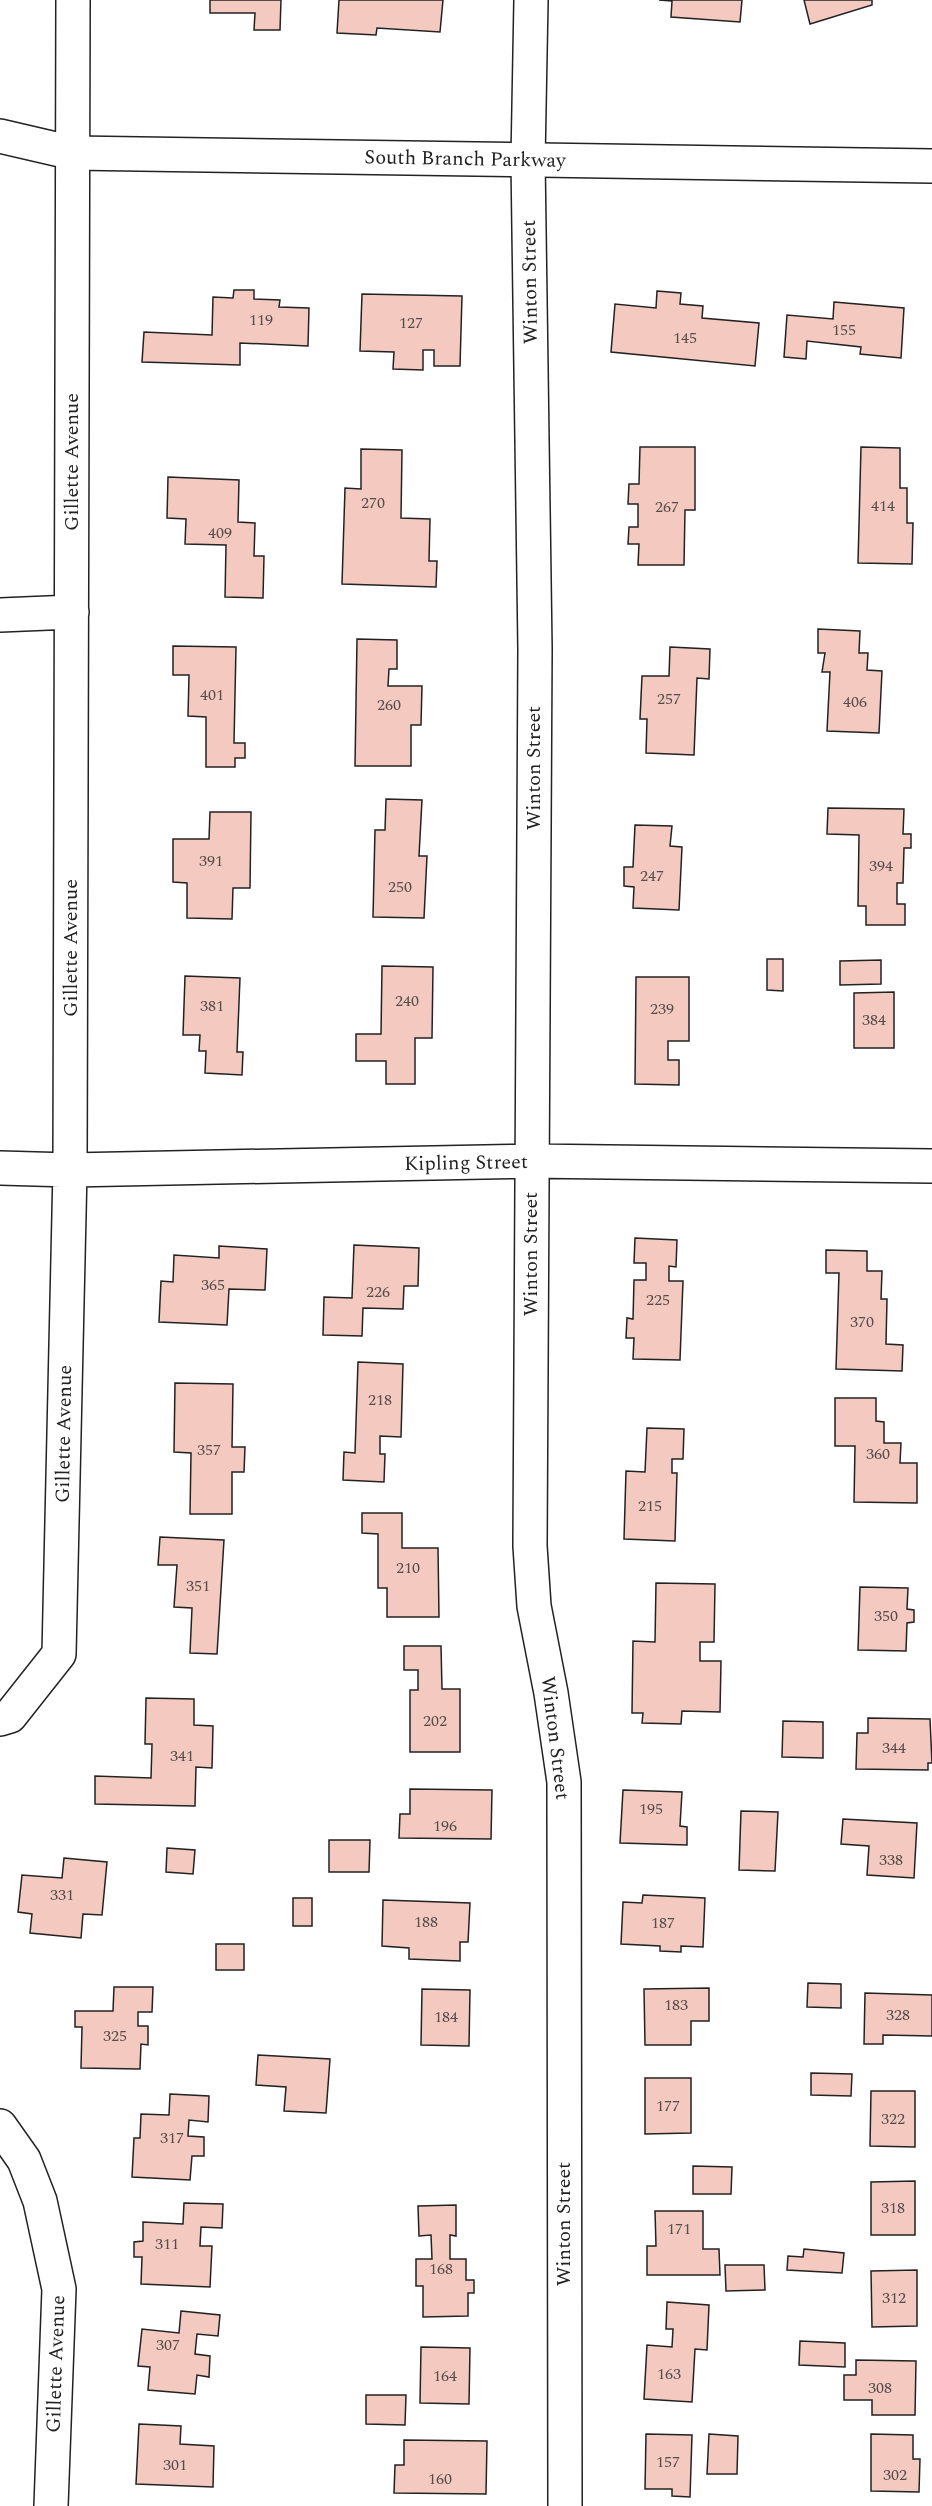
<svg xmlns="http://www.w3.org/2000/svg" width="932" height="2506" font-family="Spectral,serif">
  <rect width="100%" height="100%" fill="#fff"/>
  <path fill="#f3c9c0" stroke="#222" stroke-width="1.5" d="M210,0H281L280,30H254L255,13H210Z
    M339,0H443L440,32L377,28L376,35L337,33Z
    M659,0H742L740,22L671,17L672,1Z
    M804,0H872V5L810,24Z
    M234,290H254V299L280,300L279,307L309,308L308,346L240,343V365L142,362L144,332L212,335L213,297L233,298Z
    M657,291L681,293L680,304L703,306L702,318L759,323L755,366L611,352L615,304L656,308Z
    M362,294L462,296L460,366H434V350H423V370L393,369L394,352L360,351Z
    M834,302L904,308L901,358L860,354L861,347L807,341L806,359L784,357L787,315L833,319Z
    M640,447H695V510H685L684,565H638L639,544H628L629,527H638V504H628L629,484H639Z
    M861,447L900,448V488H907V523H913L912,564L858,563Z
    M361,449L402,450L401,518L430,519L429,561H437L436,587L342,584L345,488L361,489Z
    M168,477L239,480L238,522L255,523L254,556H264L263,598L225,597L226,545L185,544L186,519L167,518Z
    M818,629L860,631L859,653H868L867,670L882,671L879,733L827,731L830,672H822L825,653H818Z
    M357,639L397,640V669H389L388,686H422L421,725H411V766H355Z
    M173,646L236,647L234,743H245V758H235V767H206V717L188,716L189,675H173Z
    M670,647L710,649L709,679L697,678L694,755L646,753L647,719H640L642,676H669Z
    M386,799L422,800L419,856H427L424,918L373,917L375,830H385Z
    M828,808L904,809L903,834H911V848H904L903,883H897V904H905V925H866V906H858L859,835L827,834Z
    M210,812H251L250,888H233L232,919L187,918V883L173,882V839H209Z
    M635,825L672,826L670,846L682,847L679,910L633,908L634,887L624,886V867H633Z
    M767,959H783V991L767,990Z
    M881,960V984L840,985V961Z
    M382,966L433,967L432,1038H415V1084H386V1061H356V1034H381Z
    M185,976L240,978L237,1052H243L242,1075L205,1073L206,1051H199L200,1035H183Z
    M636,977H689V1041H668V1060H679V1085L635,1084Z
    M894,992V1048H854V993Z
    M635,1238L677,1240L676,1267L669,1266V1281H683L680,1360L633,1359L634,1338H626L627,1318L633,1319L634,1280H646V1263H634Z
    M354,1245L419,1248L418,1286H404L403,1309L363,1308L362,1336L323,1335L324,1297L352,1298Z
    M219,1246L267,1249L265,1290L229,1289L227,1325L159,1322L161,1281L173,1282L174,1255L219,1258Z
    M826,1250L867,1251V1271H882L881,1299H887L886,1344L903,1345L902,1371L836,1369L839,1273H826Z
    M358,1362L403,1364L401,1437L380,1436V1454H385L384,1482L343,1480L344,1452L355,1453Z
    M175,1383L233,1384L232,1447H245L244,1472H232V1514H190L191,1453L174,1452Z
    M835,1398H876V1421L884,1422V1443H901L900,1463H917V1503L854,1502L855,1446H835Z
    M647,1428L684,1429L683,1459H672V1473H677L675,1541L624,1539L626,1471L645,1472Z
    M362,1513H402V1548H438L439,1617H387V1588H378V1534L362,1533Z
    M160,1537L224,1540L217,1654L190,1653L192,1608L174,1607L177,1565H158Z
    M656,1583L715,1584L714,1642H700V1661H721L720,1712L682,1711L681,1724L642,1723L643,1713H632L633,1641L655,1642Z
    M860,1587L908,1588L907,1609L914,1610V1622L907,1623L906,1651L858,1650Z
    M404,1646H441L442,1689H460V1752H410V1690H418V1670H404Z
    M146,1698L194,1699V1725L213,1726L212,1768L196,1767L195,1806L95,1804V1776L151,1778L152,1744H145Z
    M868,1718L930,1719L932,1763H928V1770L856,1769L857,1733H868Z
    M783,1721L823,1722V1758L782,1757Z
    M410,1789L492,1790L491,1839L399,1838L400,1814H410Z
    M623,1790L682,1792L680,1826L687,1827V1845L620,1843Z
    M741,1811L778,1812L775,1871L739,1870Z
    M843,1819L917,1823L914,1878L867,1875L869,1846L841,1844Z
    M329,1840H370L369,1872H329Z
    M167,1848L195,1850L193,1874L166,1872Z
    M64,1858L107,1862L102,1915L83,1914L81,1938L30,1933L32,1914L18,1912L22,1875L62,1878Z
    M643,1895L705,1898L703,1947L681,1946V1952L660,1951V1946L621,1944L623,1902L642,1903Z
    M293,1898H312V1926H293Z
    M383,1900L470,1903L468,1942H460V1961L409,1959V1948L382,1946Z
    M216,1944H244V1970H216Z
    M808,1983L841,1984V2008L807,2007Z
    M114,1987H153L152,2012H138V2026H148V2045L141,2044L140,2069L81,2068L82,2027H75V2011H113Z
    M709,1988V2021H691V2045H645L644,1989Z
    M422,1989L470,1990L469,2046L421,2045Z
    M865,1993L932,1995V2036L883,2035V2044H864Z
    M258,2055L330,2059L326,2113L284,2111L286,2087L256,2085Z
    M811,2073L852,2074L851,2096L811,2095Z
    M645,2078H691V2133L645,2134Z
    M871,2091H915V2147L870,2146Z
    M170,2094L209,2096L208,2122L189,2120L188,2136L204,2137V2156H192L190,2180L132,2177L134,2138H140L141,2114L169,2115Z
    M693,2166L732,2167L731,2194H693Z
    M915,2181V2235H871V2182Z
    M184,2203L223,2204L222,2228L201,2227L200,2246H212L210,2287L141,2284L142,2257H134V2242L143,2241V2222L183,2224Z
    M456,2205V2236L450,2235V2259H466V2280H474V2293H468V2316L423,2317V2286H416V2259H432L431,2235L419,2236L418,2206Z
    M655,2211H703V2249H719L720,2275H647V2246H656Z
    M804,2249L844,2253L842,2273L787,2270L788,2256L803,2257Z
    M725,2265H764L765,2290L726,2291Z
    M917,2270V2326L872,2327L871,2271Z
    M667,2302L709,2305L707,2350L695,2349L692,2402L644,2399L647,2345L672,2347L673,2329H666Z
    M181,2311L220,2315L218,2336L197,2334L195,2354L210,2356L209,2377L197,2375L195,2394L148,2390L150,2367L138,2366L142,2329L179,2333Z
    M800,2341L845,2343V2367L799,2365Z
    M421,2347L470,2348L469,2404L420,2403Z
    M856,2360L916,2361L915,2415H872V2400H844V2375H856Z
    M366,2395H406L405,2425L366,2424Z
    M139,2424L181,2426L180,2444L214,2446L213,2487L136,2484Z
    M646,2434L692,2435L690,2497L672,2496V2489H645Z
    M709,2434L738,2436L737,2474H707Z
    M871,2434L913,2435V2459H920L919,2492L871,2491Z
    M404,2440L487,2441L486,2494L394,2493L395,2465H404Z"/>
  <g fill="none" stroke-linecap="round" stroke-linejoin="round">
    <g stroke="#222" stroke-width="36">
      <path id="street" d="M531,0L528,160L535,649L530,1546L534,1606L551,1693L564,1782L565,2506
        M0,615L72,612
        M0,1168L70,1170L530,1161L932,1166
        M0,1719L10,1716L59,1654L70,1170L73,0
        M0,2126L24,2160L40,2201L59,2289L51,2506"/>
    </g>
    <g stroke="#222" stroke-width="36">
      <path id="secondary" d="M0,136L73,153L932,166"/>
    </g>
    <use href="#street" stroke="#fff" stroke-width="33"/>
    <use href="#secondary" stroke="#fff" stroke-width="33"/>
  </g>
  <g text-anchor="middle" dominant-baseline="central" stroke-width="4.5" stroke-linejoin="round" paint-order="stroke">
    <g font-size="16" fill="#564c4a">
      <text x="261" y="320">119</text>
      <text x="411" y="323">127</text>
      <text x="844" y="330">155</text>
      <text x="685" y="338">145</text>
      <text x="373" y="503">270</text>
      <text x="883" y="506">414</text>
      <text x="667" y="507">267</text>
      <text x="220" y="533">409</text>
      <text x="212" y="695">401</text>
      <text x="669" y="699">257</text>
      <text x="855" y="702">406</text>
      <text x="389" y="705">260</text>
      <text x="211" y="861">391</text>
      <text x="881" y="866">394</text>
      <text x="652" y="876">247</text>
      <text x="400" y="887">250</text>
      <text x="407" y="1001">240</text>
      <text x="212" y="1006">381</text>
      <text x="662" y="1009">239</text>
      <text x="874" y="1020">384</text>
      <text x="213" y="1285">365</text>
      <text x="378" y="1292">226</text>
      <text x="658" y="1300">225</text>
      <text x="862" y="1322">370</text>
      <text x="380" y="1400">218</text>
      <text x="209" y="1450">357</text>
      <text x="878" y="1454">360</text>
      <text x="650" y="1506">215</text>
      <text x="408" y="1568">210</text>
      <text x="198" y="1586">351</text>
      <text x="886" y="1616">350</text>
      <text x="435" y="1721">202</text>
      <text x="894" y="1748">344</text>
      <text x="182" y="1756">341</text>
      <text x="651" y="1809">195</text>
      <text x="445" y="1826">196</text>
      <text x="891" y="1860">338</text>
      <text x="62" y="1895">331</text>
      <text x="426" y="1922">188</text>
      <text x="663" y="1923">187</text>
      <text x="676" y="2005">183</text>
      <text x="898" y="2015">328</text>
      <text x="446" y="2017">184</text>
      <text x="115" y="2036">325</text>
      <text x="668" y="2106">177</text>
      <text x="893" y="2119">322</text>
      <text x="172" y="2138">317</text>
      <text x="893" y="2208">318</text>
      <text x="679" y="2229">171</text>
      <text x="167" y="2244">311</text>
      <text x="441" y="2269">168</text>
      <text x="894" y="2298">312</text>
      <text x="168" y="2345">307</text>
      <text x="669" y="2374">163</text>
      <text x="445" y="2376">164</text>
      <text x="880" y="2388">308</text>
      <text x="668" y="2462">157</text>
      <text x="175" y="2465">301</text>
      <text x="895" y="2475">302</text>
      <text x="440" y="2479">160</text>
    </g>
    <g font-size="20" fill="#222" stroke="#fff">
      <text transform="translate(465 159) rotate(1)">South Branch Parkway</text>
      <text transform="translate(530 282) rotate(-91)">Winton Street</text>
      <text transform="translate(72 462) rotate(-90)">Gillette Avenue</text>
      <text transform="translate(534 768) rotate(-90)">Winton Street</text>
      <text transform="translate(71 948) rotate(-90)">Gillette Avenue</text>
      <text transform="translate(466 1163) rotate(-1)">Kipling Street</text>
      <text transform="translate(531 1254) rotate(-90)">Winton Street</text>
      <text transform="translate(64 1434) rotate(-89)">Gillette Avenue</text>
      <text transform="translate(555 1738) rotate(83)">Winton Street</text>
      <text transform="translate(564 2224) rotate(-90)">Winton Street</text>
      <text transform="translate(56 2364) rotate(-88)">Gillette Avenue</text>
    </g>
  </g>
</svg>
